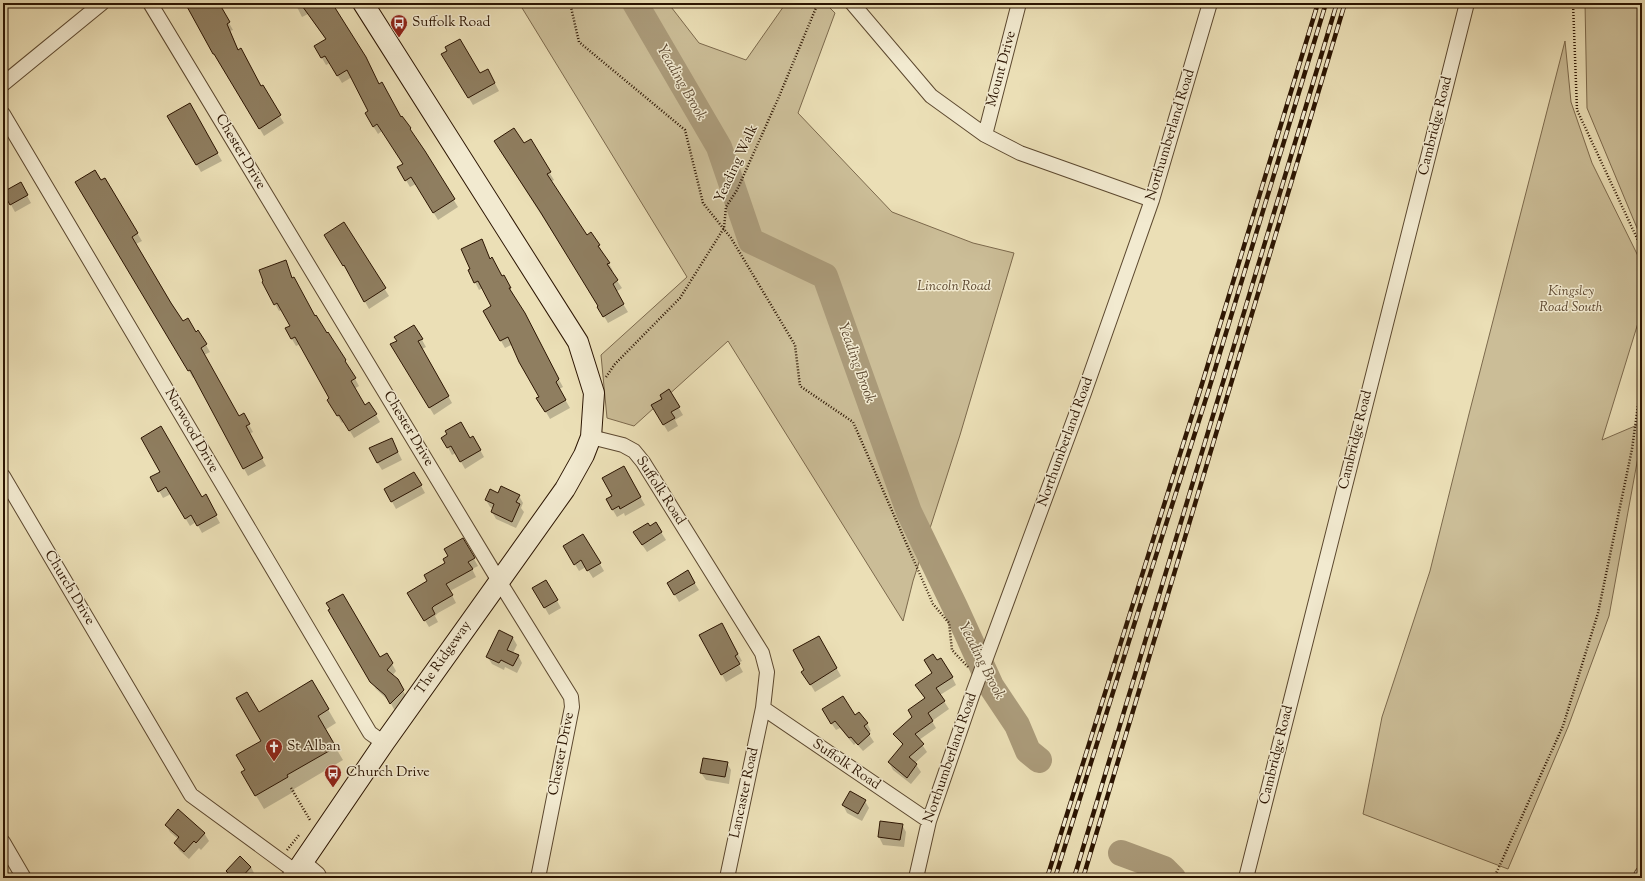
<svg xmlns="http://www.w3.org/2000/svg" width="1645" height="881" font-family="'Sorts Mill Goudy',serif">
  <rect width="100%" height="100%" fill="#ebdfb6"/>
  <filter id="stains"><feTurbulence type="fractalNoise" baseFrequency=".005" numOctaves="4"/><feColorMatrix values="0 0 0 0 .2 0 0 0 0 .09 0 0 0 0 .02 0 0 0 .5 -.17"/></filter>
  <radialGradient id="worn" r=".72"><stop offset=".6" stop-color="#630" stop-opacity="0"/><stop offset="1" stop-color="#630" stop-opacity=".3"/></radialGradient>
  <path fill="#cbbd97" stroke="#7c694c" d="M519,3H668L699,43L746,60L786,3H825L835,13L798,113L892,212L973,243L1014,253L960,435L913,581L903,621L728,341L634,426L607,418L601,355L687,277Z
    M1585,3H1642V240L1587,108Z
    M1565,41L1571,102L1592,163L1642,264V310L1602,440L1642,423V435L1609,616L1568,727L1508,869L1363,814L1382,717L1430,571L1469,414Z"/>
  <path fill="#0003" d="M186,3H219L223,10L222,11L233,30L230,31L239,51L284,123L264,136L219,60L218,61Z
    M295,3H331L366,58L379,85L424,152L458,207L438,220L416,184L410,187L399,168L404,165L382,131L378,134L370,121L369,111L352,77L342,83L330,63L326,65L315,46L326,40L308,14L302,17Z
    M443,54L480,75L488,70L499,91L473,105Z
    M189,105L222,161L201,172L169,116Z
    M530,141L554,180L550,182L587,236L599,246L613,271L611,272L622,288L616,292L628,312L608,323L576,269L499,149L524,145Z
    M105,179L142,241L136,244L183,322L195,333L198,331L210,352L204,355L238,417L243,414L253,432L249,434L266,466L248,476L195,377L193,378L76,182H101Z
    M20,183L31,203L15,212L4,192Z
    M344,224L389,296L369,309L349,272L348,273L325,235Z
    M485,248L490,259L502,277L503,276L514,295L513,296L563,387L559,389L570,408L550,419L538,398L540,397L513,344L505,348L484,311L492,306L483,288L479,290L469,270Z
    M285,262L293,279L315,317L349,368L359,386L354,389L365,406L369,403L380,422L354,438L344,421L342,423L328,400L330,399L300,344L296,346L286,329L291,326L282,310L279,311L275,304Z
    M414,326L426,347L422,349L452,403L434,415L392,345L398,341Z
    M669,391L683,415L675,420L678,426L668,432L652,405L663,399Z
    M449,435L470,439L473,437L484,457L465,469L456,453L452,455L443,438Z
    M395,446L402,460L382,470L377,462Z
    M623,467L645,505L625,516L624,513L617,517L607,500L614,496Z
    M414,473L425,493L396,509L385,489Z
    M152,478L201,498L205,496L220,523L202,533L196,522L190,526L171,494L163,498Z
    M499,494L519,496L523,503L521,508L524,512L516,528L496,519L492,512L493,509L490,507L486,500Z
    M656,524L666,540L647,552L639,540L650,527Z
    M583,535L604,571L593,578L586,567L579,571L564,546Z
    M463,540L478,566L472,569L476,577L450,591L456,603L438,613L435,616L438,622L429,627L413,601L428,581L446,564L449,557Z
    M688,572L699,590L679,602L668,583Z
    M546,581L561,608L549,615L534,589Z
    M331,609L380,658L387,655L396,671L392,676L397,680L407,698L395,711L390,702L376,689L329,611Z
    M500,631L513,638L517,645L513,653L518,655L522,663L517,673L505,667L504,670L492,664L487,656Z
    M726,632L742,661L738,663L743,672L726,682L701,636Z
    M819,637L841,676L815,692L803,672L806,670Z
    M952,677L956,685L940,695L949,709L932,721L936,728L919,740L927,752L915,763L921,772L911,784L893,770L889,762L903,746L895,734L913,718L925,699L917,685Z
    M312,682L336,723L325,730L343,760L294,789L295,791L264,809L242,772L246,770L263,741Z
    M855,716L867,723L871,731L868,733L874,742L863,751L856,743L854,745L840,728L836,730L827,717Z
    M727,763L731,770L729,784L706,780L701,773Z
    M865,801L869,808L862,821L847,813L843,805Z
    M881,822L902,825L906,832L904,847L883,845L879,837Z
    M166,825L204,833L209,841L201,850L199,848L189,859L179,850L175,843L178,839L170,832Z
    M251,867L255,875L252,878H231L227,871Z"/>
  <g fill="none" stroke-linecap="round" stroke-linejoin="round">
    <path stroke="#aa9a79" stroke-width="26" d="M635,3L719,147L751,241L825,276L909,512L955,607L991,686L1017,725L1028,751L1039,760
      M1121,853L1164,869L1173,878"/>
  </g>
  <path fill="#8f7e60" stroke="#2c1502" d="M185,3H219L230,22L227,24L238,50L241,48L261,86L263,85L281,115L259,129L214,54H213Z
    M300,3H332L366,57L379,84L382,82L401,117L402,116L411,128L410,129L425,151L455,199L433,213L411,177L405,181L397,167L403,164L377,124L373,127L365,113L368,111L347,70L337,76L325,56L321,58L314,46L326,39Z
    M460,39L480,73L488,69L495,83L468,98L441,54L447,51L445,47Z
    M190,103L218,153L196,165L167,116Z
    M514,128L524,143L531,139L551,172L547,174L587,235L591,232L600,245L598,246L610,263L607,264L618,280L613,284L624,304L603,317L597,307L598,306L541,213L494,141Z
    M95,170L101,180L105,178L138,233L132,237L171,303L183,321L188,318L196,332L198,330L207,344L201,348L239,416L244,413L250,424L246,426L263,458L243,469L190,370L188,371L75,182Z
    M21,182L28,195L10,205L3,192Z
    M344,222L386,288L364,302L344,265L343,266L324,235Z
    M482,239L490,259L492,257L502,276L504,275L511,288H509L525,313L559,379L556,382L566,400L545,412L536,398L539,397L519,362L508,337L500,341L483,311L491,306L478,281L474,283L468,270L470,269L461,249Z
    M286,260L292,278L294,277L315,316L316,315L327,333L328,332L346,360L345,361L356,378L351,381L365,405L369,402L377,414L349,431L339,415L337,416L327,400L329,398L295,337L291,339L285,328L290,326L277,303L274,305L262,282L263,281L259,270Z
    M414,325L423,339L418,341L449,396L429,408L390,344L397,341L394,337Z
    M669,389L680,407L671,412L675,418L663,425L651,405L662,399L660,395Z
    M461,422L470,438L473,436L481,450L460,462L451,446L447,448L441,438L447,434L445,431Z
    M161,426L202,497L206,494L217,515L197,526L191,515L185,519L166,487L158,492L150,477L160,472L141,438Z
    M392,438L398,452L377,463L369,448Z
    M624,466L641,497L620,509L619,506L612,510L606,499L612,496L602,478Z
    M414,472L422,485L391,502L384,489Z
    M501,486L520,495L516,502L520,504L512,522L491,512L494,504L485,500L490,489L498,493Z
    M656,522L662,532L642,545L633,532L648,523L650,526Z
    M583,534L601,563L587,571L581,560L574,565L563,546Z
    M463,538L475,558L468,562L473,569L446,584L453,595L434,606L432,608L435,614L424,621L407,593L427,581L424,575L445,563L443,559L448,556L444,549Z
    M688,570L695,583L674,595L667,583Z
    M546,580L558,600L544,608L532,588Z
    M343,594L380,657L387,653L393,663L387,670L398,679L404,690L390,704L385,695L370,682L328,610L330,609L326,603Z
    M722,623L738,654L735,656L740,664L721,675L699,635Z
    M499,630L513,637L507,650L519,655L513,666L501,660L499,663L486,657Z
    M819,636L837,668L810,685L801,672L804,670L793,650Z
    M933,654L937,660L941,658L953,677L936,688L945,701L928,713L933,721L915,734L924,744L909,757L917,764L907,778L888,762L903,744L893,734L912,717L908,710L925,698L915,685L932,673L924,660Z
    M312,680L329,709L318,716L336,747L287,775L288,777L255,796L241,772L245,770L236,755L261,741L236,698L247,692L259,712Z
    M843,696L855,715L859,712L868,723L864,726L870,734L858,745L851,737L849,738L835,721L831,724L822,709Z
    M703,758L728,762L725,777L700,773Z
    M850,791L866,800L858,814L842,805Z
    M178,809L205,833L196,843L194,841L184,852L174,843L179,837L165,825Z
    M880,821L903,824L900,840L878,837Z
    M240,856L251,867L241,878H233L226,871Z"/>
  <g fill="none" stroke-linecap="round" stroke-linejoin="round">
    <g stroke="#5c482f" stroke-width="16">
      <path id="street" d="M150,3L499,581L571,697L572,707L538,878
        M852,3L931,96L985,135L1020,153L1152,200
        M3,84L102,3
        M3,114L370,733L384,743
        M985,135L1019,3
        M591,437L623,445L634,451L643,462L762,653L767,672L763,708L929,821
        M3,476L191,795L296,872
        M3,842L24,878
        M304,862L318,874L320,878
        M727,878L763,708
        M916,878L929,821L973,693L1084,393L1152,200L1210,3
        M1246,878L1467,3
        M1640,878L1642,874"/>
    </g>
    <g stroke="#2c1502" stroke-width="22">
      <path id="secondary" d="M292,878L384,743L565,489L584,455L591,437L594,393L578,342L363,3"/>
    </g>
    <path stroke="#2c1502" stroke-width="2.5" stroke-dasharray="1 2" stroke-linecap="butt" d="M570,3L579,42L685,130L703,203L731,238L795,345L800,386L853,422L933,604L949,623L952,650L968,667
      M1573,3L1577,110L1642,249
      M606,377L615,364L680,298L724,228L726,207L737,190L778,99L818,3
      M291,788L310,820
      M287,850L299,835
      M1494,878L1563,726L1598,613L1632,449L1642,376"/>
    <use href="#street" stroke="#f2ead0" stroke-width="14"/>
    <use href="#secondary" stroke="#f2ead0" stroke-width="20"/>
    <g stroke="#2c1502" stroke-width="4.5">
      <path id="rail" d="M1047,878L1202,384L1318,3
        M1055,878L1139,609L1209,389L1326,3
        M1074,878L1337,3
        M1083,878L1345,3"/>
    </g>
    <use href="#rail" stroke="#f2ead0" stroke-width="3" stroke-dasharray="9" stroke-linecap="butt"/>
  </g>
  <defs>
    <g id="bus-pin" transform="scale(0.9)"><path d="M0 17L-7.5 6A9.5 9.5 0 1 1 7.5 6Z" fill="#8f2418" stroke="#f2ead0"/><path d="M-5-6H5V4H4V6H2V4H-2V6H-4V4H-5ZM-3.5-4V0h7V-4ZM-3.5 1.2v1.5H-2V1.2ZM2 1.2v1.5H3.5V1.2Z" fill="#fff"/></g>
    <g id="church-pin" transform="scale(0.9)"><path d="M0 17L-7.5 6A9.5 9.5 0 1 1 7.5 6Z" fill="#8f2418" stroke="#f2ead0"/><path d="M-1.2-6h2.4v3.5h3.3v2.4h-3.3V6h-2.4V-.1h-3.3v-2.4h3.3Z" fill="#fff"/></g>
  </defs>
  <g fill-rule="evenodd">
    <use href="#bus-pin" x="399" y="23"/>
    <use href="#church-pin" x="274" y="747"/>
    <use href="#bus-pin" x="333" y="773"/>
  </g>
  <g text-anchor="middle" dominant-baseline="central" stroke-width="3" stroke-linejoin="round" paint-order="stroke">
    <g font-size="14" fill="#2c1502" stroke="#f2ead0" text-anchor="start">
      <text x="412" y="23">Suffolk Road</text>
      <text x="287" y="747">St Alban</text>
      <text x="346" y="773">Church Drive</text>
    </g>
    <g font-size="14" fill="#2c1502" stroke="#f2ead0">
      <text transform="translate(1002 69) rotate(-75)">Mount Drive</text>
      <text transform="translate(1436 126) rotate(-76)">Cambridge Road</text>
      <text transform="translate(1171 135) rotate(-73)">Northumberland Road</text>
      <text transform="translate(240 152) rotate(59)">Chester Drive</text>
      <text transform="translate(737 164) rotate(-65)">Yeading Walk</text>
      <text transform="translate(408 429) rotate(59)">Chester Drive</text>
      <text transform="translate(191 431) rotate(60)">Norwood Drive</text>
      <text transform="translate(1356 440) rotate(-76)">Cambridge Road</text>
      <text transform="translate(1066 442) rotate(-70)">Northumberland Road</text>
      <text transform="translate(660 491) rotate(57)">Suffolk Road</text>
      <text transform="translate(69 588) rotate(59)">Church Drive</text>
      <text transform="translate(444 658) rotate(-55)">The Ridgeway</text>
      <text transform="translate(562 754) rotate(-79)">Chester Drive</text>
      <text transform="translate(1277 755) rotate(-76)">Cambridge Road</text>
      <text transform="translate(951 758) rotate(-71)">Northumberland Road</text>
      <text transform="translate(846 765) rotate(34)">Suffolk Road</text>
      <text transform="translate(745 793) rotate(-78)">Lancaster Road</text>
    </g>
    <g font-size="14" font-style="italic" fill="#5c472f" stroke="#f2ead0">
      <text x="954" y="287">Lincoln Road</text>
      <text x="1571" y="292">Kingsley<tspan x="1571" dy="16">Road South</tspan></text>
    </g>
    <g font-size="15" font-style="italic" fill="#5e4a32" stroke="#f2ead0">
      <text transform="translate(681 83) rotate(60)">Yeading Brook</text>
      <text transform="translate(856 363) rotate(70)">Yeading Brook</text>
      <text transform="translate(981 661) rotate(63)">Yeading Brook</text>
    </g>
  </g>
  <rect width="1645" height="881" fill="none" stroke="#ebdfb6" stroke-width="16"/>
  <rect x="4" y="4" width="1637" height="873" fill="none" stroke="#2c1502" stroke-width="2"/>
  <rect x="8" y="8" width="1629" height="865" fill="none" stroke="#2c1502"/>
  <rect width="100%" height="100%" filter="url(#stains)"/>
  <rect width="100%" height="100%" fill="url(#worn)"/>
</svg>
